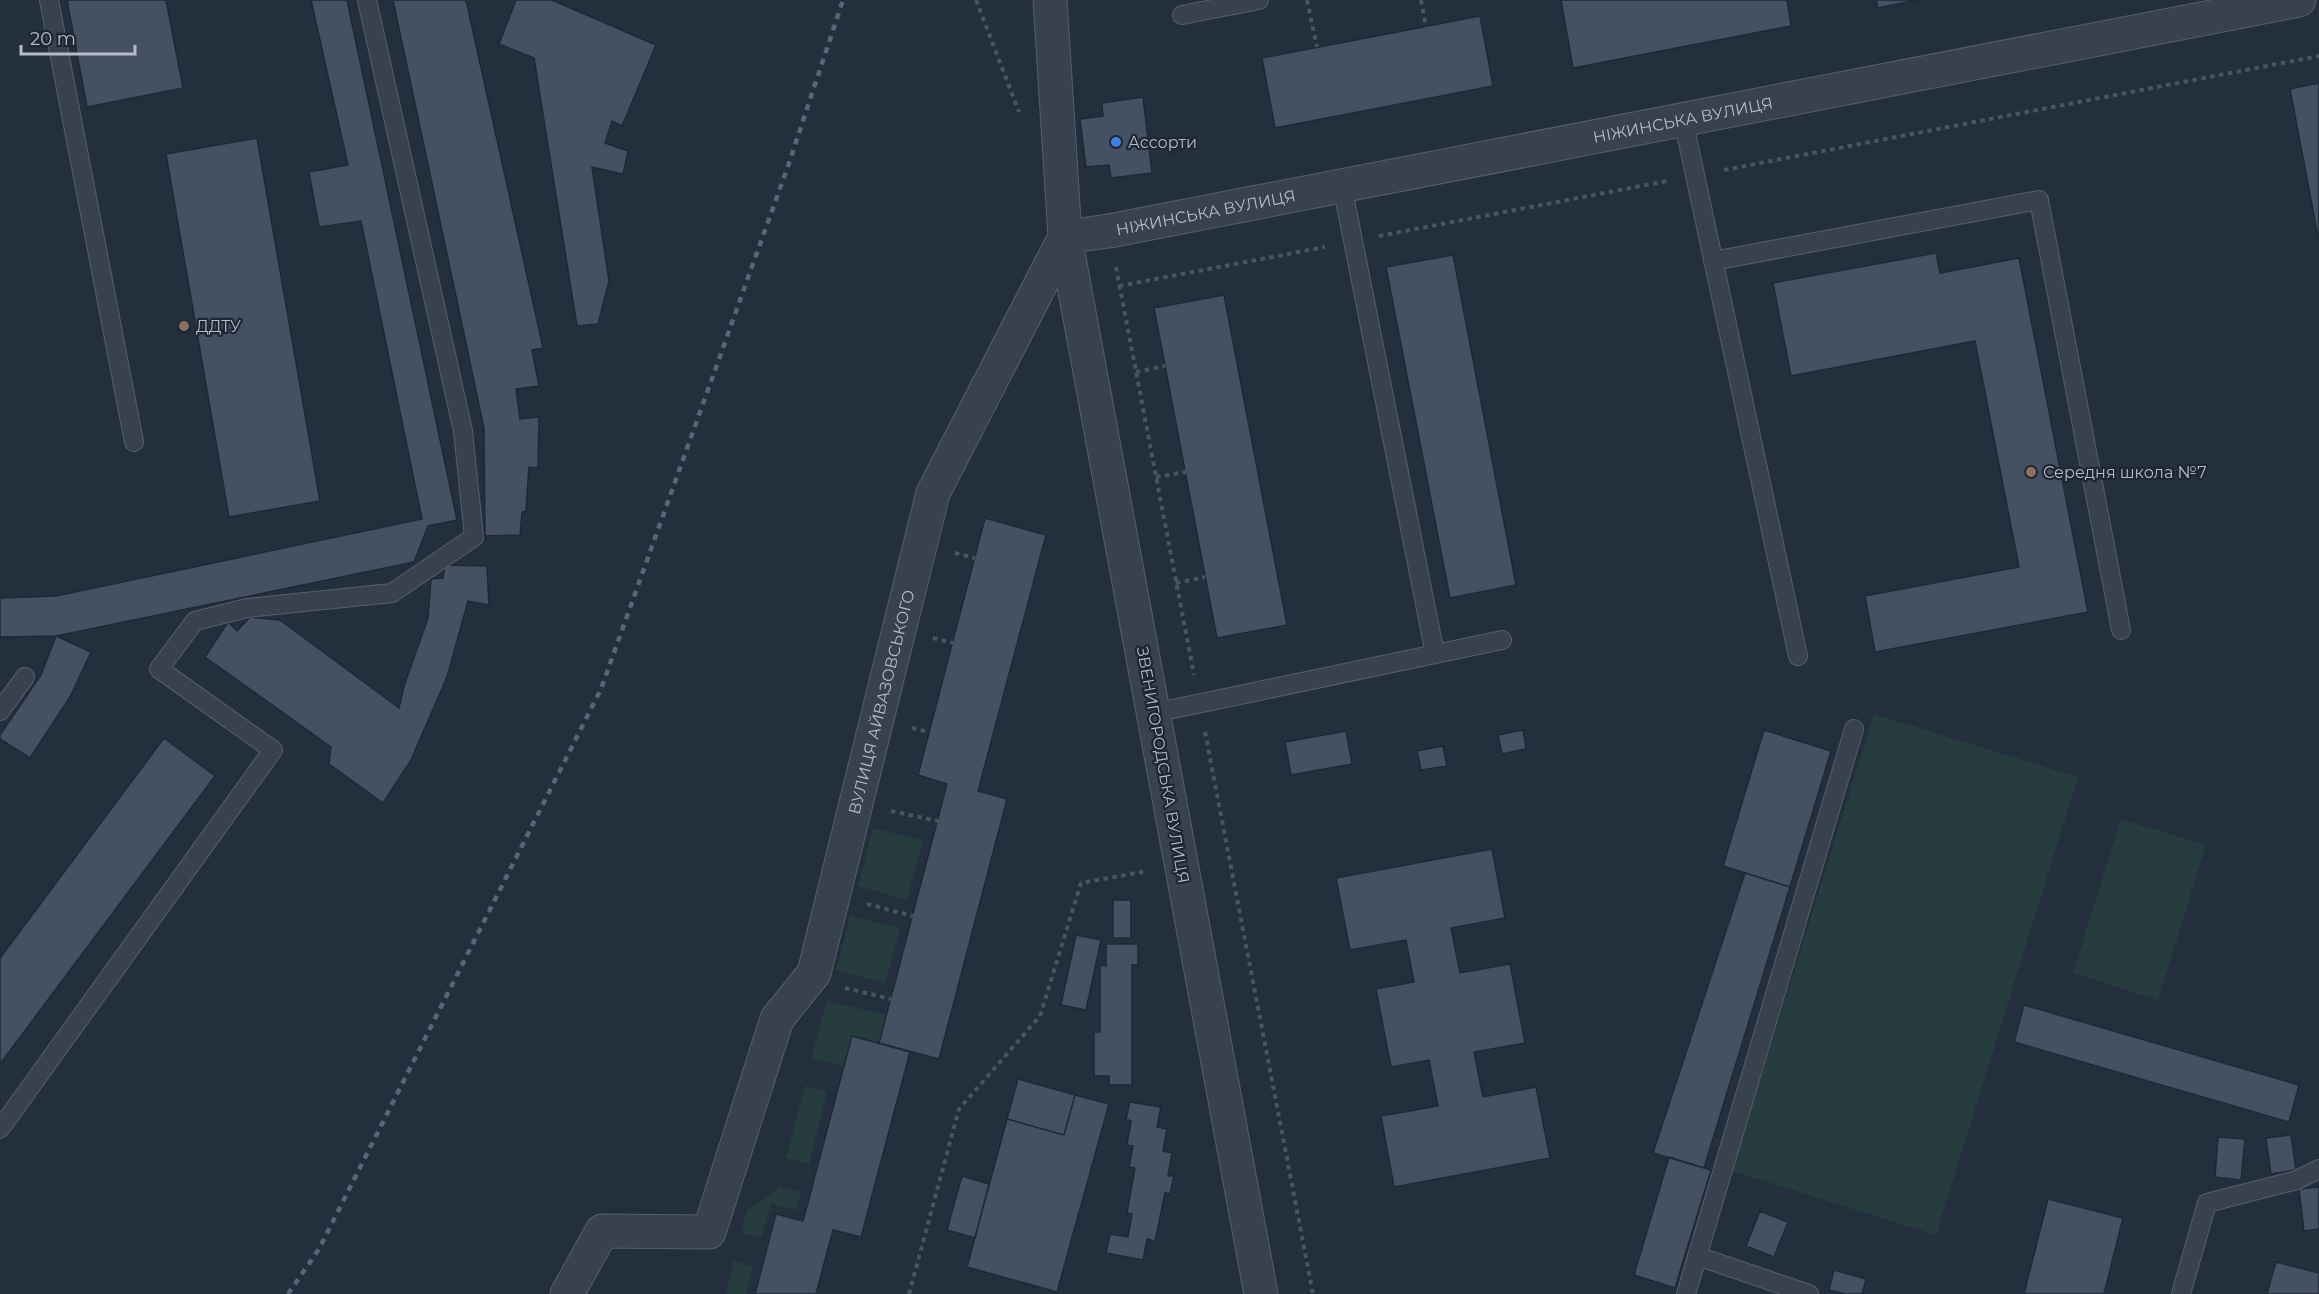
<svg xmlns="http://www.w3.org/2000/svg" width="2319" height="1294" font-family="Montserrat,sans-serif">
  <rect width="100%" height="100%" fill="#242f3e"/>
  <path fill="#263c3f" d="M1874,714L2078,777L1936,1235L1732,1171Z
    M2121,819L2206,845L2158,1000L2073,973Z
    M873,828L923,840L907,900L858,886Z
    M850,916L900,928L885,983L836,970Z
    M827,1001L887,1015L879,1043L852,1036L844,1066L811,1058Z
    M805,1086L827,1091L809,1164L786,1158Z
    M778,1186L801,1192L796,1210L771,1204L761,1238L742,1233L746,1211L778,1189Z
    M734,1261L753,1266L746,1294H726Z"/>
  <path fill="#455162" stroke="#1f2835" stroke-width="1.5" d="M67,0H166L183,88L87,107Z
    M311,0H347L457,520L428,526L414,562L56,636L0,637V598L56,596L422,519L361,221L319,227L309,172L348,165Z
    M393,0H466L543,348L532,350L539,386L516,389L520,419L539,417L538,468L529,467L526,511L522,512L520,535L485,536L484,428Z
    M516,0H552L656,45L622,126L612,121L605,143L628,151L623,174L592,167L609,281L598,324L577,326L534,58L499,44Z
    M1561,0H1787L1791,26L1573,68Z
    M1876,0H1918L1878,8Z
    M1480,16L1493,86L1275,128L1262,58Z
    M2319,83V242L2290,89Z
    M1143,97L1152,173L1111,178L1109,165L1086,167L1080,119L1103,116L1102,103Z
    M257,138L320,501L229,517L166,154Z
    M1936,253L1940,273L2019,258L2088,612L1875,652L1865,596L2019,567L1975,341L1791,376L1773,283Z
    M1453,255L1516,585L1450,598L1386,267Z
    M1224,295L1287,625L1217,638L1154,308Z
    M985,518L1046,535L978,791L1007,799L939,1059L879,1043L947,784L918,775Z
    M445,565L487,566L489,605L468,601L447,677L411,760L383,803L329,764L331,747L205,657L228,622L237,631L250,617L280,620L399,708L404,686L428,618L431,579L443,578Z
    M56,636L91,652L70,697L30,758L0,739V735L41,675Z
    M1523,730L1526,749L1502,754L1498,735Z
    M1764,730L1831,751L1790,887L1723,866Z
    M1346,731L1352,764L1291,775L1285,742Z
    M164,738L215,776L0,1064V958Z
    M1443,746L1447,766L1421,770L1417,751Z
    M1492,849L1505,918L1451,928L1460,973L1510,964L1525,1043L1474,1052L1483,1097L1536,1087L1550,1158L1394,1187L1381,1116L1438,1106L1429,1060L1391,1067L1376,989L1414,982L1406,940L1350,950L1336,878Z
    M1745,873L1790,887L1704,1168L1653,1153Z
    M1113,900H1131V938H1113Z
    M1076,935L1101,940L1086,1010L1061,1005Z
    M1106,944H1138V965H1132V1085H1109V1076H1094V1032H1100V965L1106,966Z
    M2024,1005L2299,1085L2289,1122L2014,1042Z
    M852,1036L910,1052L861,1237L833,1230L816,1294H755L776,1214L803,1221Z
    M1018,1079L1075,1095L1064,1135L1007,1119Z
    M1075,1095L1109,1104L1057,1292L967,1267L1007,1119L1064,1135Z
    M1130,1102L1161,1107L1157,1127L1167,1129L1163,1151L1172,1153L1168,1176H1174L1170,1194L1165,1193L1155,1241L1147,1239L1143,1260L1106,1253L1110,1234L1128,1237L1132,1214L1127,1213L1135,1168L1129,1167L1133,1146L1127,1145L1131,1121L1126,1119Z
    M2291,1135L2296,1170L2271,1174L2266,1138Z
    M2218,1137L2245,1139L2241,1180L2215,1177Z
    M1669,1157L1711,1170L1675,1288L1634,1275Z
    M962,1176L989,1184L975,1238L947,1230Z
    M2319,1187V1229L2304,1231L2299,1189Z
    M2048,1199L2123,1218L2104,1294H2024Z
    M1760,1211L1788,1222L1774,1257L1746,1246Z
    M2276,1262L2319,1273V1294H2267Z
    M1834,1270L1866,1279L1862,1294H1845L1829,1290Z"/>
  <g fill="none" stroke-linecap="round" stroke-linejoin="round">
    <g stroke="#565f6c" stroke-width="20">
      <path id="service" d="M49,0L134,442
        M1182,15L1259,0
        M1683,119L1798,656
        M1342,185L1435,654
        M1713,261L2039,200L2121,630
        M0,711L25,677
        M1154,713L1502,640
        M0,1129L273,750L159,669L195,621L247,608L392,593L474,537L463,431L367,0
        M1697,1256L1809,1294
        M1686,1294L1854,729
        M2181,1294L2207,1203L2297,1180L2319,1169"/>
    </g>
    <g stroke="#565f6c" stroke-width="35">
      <g id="minor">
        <path id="s1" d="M567,1294L602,1231L709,1232L777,1019L814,973L933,493L1065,237L1050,0"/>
        <path id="s2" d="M1261,1294L1065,237L1109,231L2299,0"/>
      </g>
    </g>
    <path stroke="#44595c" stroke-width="4" stroke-dasharray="4.5 4.5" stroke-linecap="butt" d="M976,0L1019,112
      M1307,0L1317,47
      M1421,0L1426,27
      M1724,170L2319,56
      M1379,236L1667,181
      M1116,267L1194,675
      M1119,286L1325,247
      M1136,372L1165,366
      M1156,477L1186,472
      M955,553L975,558
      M1176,583L1205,577
      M933,638L953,643
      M912,728L929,732
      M1205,732L1313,1294
      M891,811L938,821
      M867,904L913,916
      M845,988L891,999
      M909,1294L959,1109L1040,1016L1081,883L1147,871"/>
    <use href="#service" stroke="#38414e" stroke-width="18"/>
    <use href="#minor" stroke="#38414e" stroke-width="33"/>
    <path stroke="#5a6575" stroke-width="4.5" stroke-dasharray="6 6" stroke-linecap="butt" d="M288,1294L319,1249L601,689L788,166L843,0"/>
  </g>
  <circle fill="#3f7fe0" stroke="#1d2633" stroke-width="2" cx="1116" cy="142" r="6"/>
  <g fill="#8d6e63" stroke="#1d2633" stroke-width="2">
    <circle cx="184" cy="326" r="6"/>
    <circle cx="2031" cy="472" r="6"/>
  </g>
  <g text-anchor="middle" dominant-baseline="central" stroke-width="4.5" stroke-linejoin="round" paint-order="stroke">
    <g font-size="16" fill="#b4bcc9" stroke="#1d2633">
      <text stroke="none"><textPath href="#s2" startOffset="1704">НІЖИНСЬКА ВУЛИЦЯ</textPath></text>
      <text stroke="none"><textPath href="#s2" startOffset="1218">НІЖИНСЬКА ВУЛИЦЯ</textPath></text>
      <text stroke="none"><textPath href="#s1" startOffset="741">ВУЛИЦЯ АЙВАЗОВСЬКОГО</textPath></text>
      <text transform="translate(1163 765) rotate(80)">ЗВЕНИГОРОДСЬКА ВУЛИЦЯ</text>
    </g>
    <g font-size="16" fill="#b4bcc9" stroke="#1d2633" text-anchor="start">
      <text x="1128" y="142">Ассорти</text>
      <text x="196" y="326">ДДТУ</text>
      <text x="2043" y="472">Середня школа №7</text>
    </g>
  </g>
  <path d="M21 45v9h114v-9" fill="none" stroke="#b4bcc9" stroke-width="3"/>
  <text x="30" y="45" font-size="18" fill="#b4bcc9" stroke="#1d2633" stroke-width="4.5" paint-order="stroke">20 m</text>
</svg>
